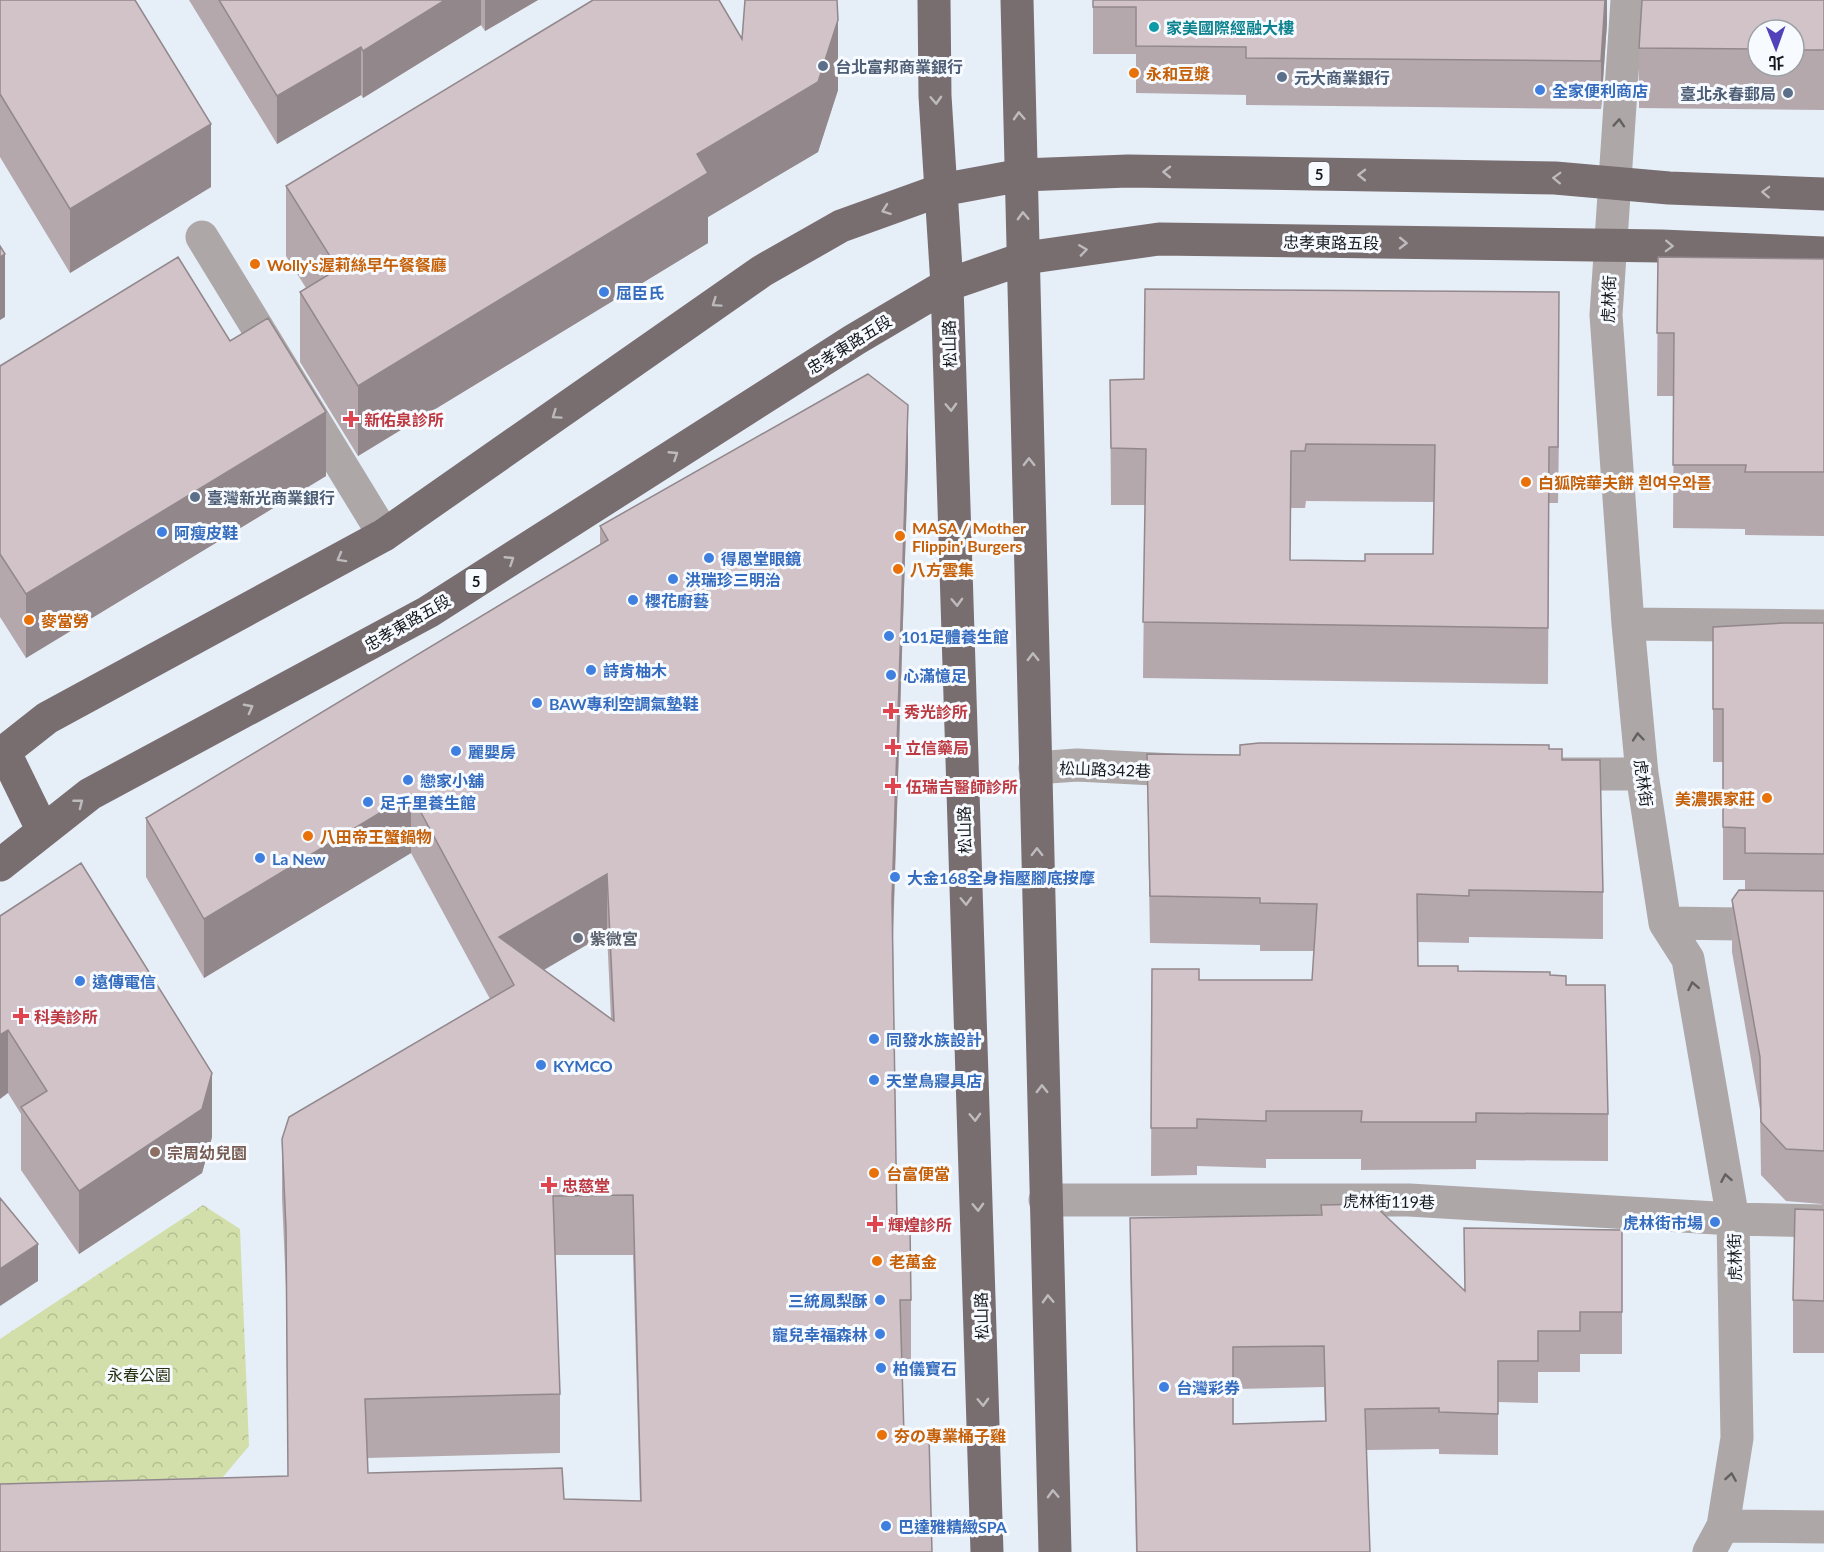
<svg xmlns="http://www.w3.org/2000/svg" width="1824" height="1552" font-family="Lato,'Noto Sans TC','Noto Sans KR','Noto Sans JP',sans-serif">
  <defs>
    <pattern id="park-crowns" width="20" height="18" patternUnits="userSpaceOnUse" patternTransform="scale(1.5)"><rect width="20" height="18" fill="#d2dfaa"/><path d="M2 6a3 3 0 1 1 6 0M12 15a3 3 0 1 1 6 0" fill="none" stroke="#b4bf92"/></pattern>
  </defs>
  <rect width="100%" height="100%" fill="#e6eef8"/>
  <path fill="url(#park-crowns)" d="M203,1205L240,1229L249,1446L223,1477L0,1485V1339Z"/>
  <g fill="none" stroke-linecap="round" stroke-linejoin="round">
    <path stroke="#ada7a8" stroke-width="33" d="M1627,0L1606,315L1628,624L1642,774L1665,923L1688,959L1733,1219L1737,1438L1723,1526L1709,1552
      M202,237L384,535
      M1628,624L1824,626
      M1035,768L1077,765L1193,771
      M1557,774H1642
      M1665,923L1824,925
      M1045,1200H1409L1733,1219L1824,1221
      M1723,1526L1824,1527"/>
    <path stroke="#786d6f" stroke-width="33" d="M934,0L935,96L947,285L987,1552
      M1017,0L1055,1552
      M5,753L43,831
      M0,755L47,718L384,535L762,271L841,226L941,190L1022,175L1128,171L1555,178L1669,188L1824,194
      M0,865L90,794L428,612L854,340L947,285L1025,258L1159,239L1661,246L1824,253"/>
  </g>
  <path fill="#b4a8ac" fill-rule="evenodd" d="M0,0L211,187L70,273L0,157Z
    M189,0H538L485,31L481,25L363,98L361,95L277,144Z
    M1093,0H1607V23L1601,109L1246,105V95L1136,93V54H1093Z
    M1824,0V110L1639,108V48ZM1758,30H1794V66H1758Z
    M742,39L838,90L818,152L708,217V243L358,456L300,362V292L306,288L286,256V186Z
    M1658,257L1824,259V536L1745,535V529L1673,528L1674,396H1657Z
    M230,341L326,476L26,658L0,617V366Z
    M1559,349L1558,503H1549L1548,684L1143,678L1145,505H1111L1110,380L1144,379ZM1306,501L1434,502L1433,554L1365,561L1290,560L1291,508H1305Z
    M908,464L893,941L897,1225L911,1300V1359H902L904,1435L932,1552L288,1476L286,1288L282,1198V1139L490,999L411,853L204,978L146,877V818L600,544V526ZM607,933L611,1019L544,970ZM555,1255H633L640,1501L564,1499L368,1473L367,1458L560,1453V1394Z
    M1824,623V1353H1793V1300L1822,1210V1204L1786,1201L1761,1175L1760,1110L1732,952V900L1745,890V880H1723V762H1713V627Z
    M1549,749L1562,760L1603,892V939L1469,937V943L1418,942V966L1458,971L1550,975L1566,985L1608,1114V1161L1476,1160V1169L1361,1170V1159H1266V1168L1197,1166V1175L1151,1176L1152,969L1199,980H1312L1314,951H1260V945L1150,943L1147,754L1240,755Z
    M0,916L212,1137L202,1173L79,1254L21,1170V1114L8,1093Z
    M1321,1205L1464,1291L1622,1230V1354H1580V1372H1538V1403L1498,1402V1455L1439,1454V1449L1366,1450L1370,1552H1136L1130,1259V1218L1321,1215ZM1324,1387L1325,1421L1233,1424V1389Z"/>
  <path fill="#92888c" d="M445,0H481V25L363,98V51Z
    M485,0H538L485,31Z
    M1605,0H1607V23L1601,109V61Z
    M838,20V90L818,152L708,217V243L358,456V386L697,154Z
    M361,47V95L277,144V96Z
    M211,124V187L70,273V209Z
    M5,254V317L0,320V257Z
    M1559,292V349L1558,503V447Z
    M908,405V464L892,959V900Z
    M326,412V476L26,658V594Z
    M411,794V853L204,978V919Z
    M607,874V933L514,987L499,937Z
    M8,1030V1093L0,1099V1035Z
    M212,1073V1137L202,1173L79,1254V1191Z
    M38,1244V1281L0,1306V1269Z"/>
  <path fill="#d1c3c8" stroke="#92888c" stroke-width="1.5" fill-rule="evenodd" d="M0,0H135L211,124L70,209L0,94Z
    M219,0H445L363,51L361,47L277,96Z
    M593,0H719L742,39L745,0H837L838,20L818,82L697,154L708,173L358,386L300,292L338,269L286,186Z
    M1093,0H1605L1601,61L1246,58V47L1136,46V7H1093Z
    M1642,0H1824V50H1794V30H1758V49L1639,48Z
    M0,246L5,254L0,257Z
    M178,257L230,341L268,318L326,412L26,594L0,554V366Z
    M1658,257L1824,259V472H1745L1746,465H1673L1674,333H1657Z
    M1145,289L1559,292L1558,447H1549L1548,628L1143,622L1146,449L1111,448L1110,380L1144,379ZM1306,444L1435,445L1433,554H1365V561L1290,560L1291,451H1305Z
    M868,374L908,405L892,900L897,1225H910L911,1300H900L904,1435L929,1436L932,1552H0V1484L288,1476L286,1229L282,1139L289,1117L514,985L411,794L204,919L146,818L608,540L600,526ZM607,874L614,1021L499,937ZM633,1195L641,1501L564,1499L562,1468L368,1473L365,1399L560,1394L553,1196Z
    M1784,623H1824V854L1745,853V828L1723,827V709H1713V627Z
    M1259,743L1549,745V749H1562V760H1600L1603,892L1469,890V896L1417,894L1418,966H1458V971L1550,972V975L1566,976V985H1605L1608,1114L1476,1113V1122H1361L1362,1111H1266V1121L1197,1119V1128H1151L1152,969H1199V980H1312L1317,904L1260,903V898L1150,896L1147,754L1240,755V745Z
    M81,863L212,1073L202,1109L79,1191L21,1107L47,1091L8,1030L0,1035V916Z
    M1739,890L1824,891V1151L1786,1149L1761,1122L1760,1057L1732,900Z
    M0,1198L38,1244L0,1269Z
    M1373,1204L1465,1291L1464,1228L1622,1230V1312H1580V1331H1538V1361H1498V1414L1439,1412V1408L1365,1409L1370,1552H1137L1130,1218L1322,1215L1321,1205ZM1324,1346L1326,1421L1233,1424V1347Z
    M1795,1209L1824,1210V1301L1793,1300Z"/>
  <defs><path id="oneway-chevron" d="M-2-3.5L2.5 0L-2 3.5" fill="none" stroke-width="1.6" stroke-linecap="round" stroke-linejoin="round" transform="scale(1.5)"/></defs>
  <g stroke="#bebbbe">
    <use href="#oneway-chevron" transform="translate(936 100) rotate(87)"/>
    <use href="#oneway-chevron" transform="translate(1019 116) rotate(-93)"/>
    <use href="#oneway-chevron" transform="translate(1167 172) rotate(-179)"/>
    <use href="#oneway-chevron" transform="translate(1362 175) rotate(-179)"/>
    <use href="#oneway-chevron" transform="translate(1557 178) rotate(-178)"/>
    <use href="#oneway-chevron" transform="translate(1766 192) rotate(-178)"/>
    <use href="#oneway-chevron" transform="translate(886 210) rotate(160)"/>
    <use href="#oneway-chevron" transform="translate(1023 216) rotate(-92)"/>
    <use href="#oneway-chevron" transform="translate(1403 243) rotate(1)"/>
    <use href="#oneway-chevron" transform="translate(1669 246) rotate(2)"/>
    <use href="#oneway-chevron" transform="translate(1083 250) rotate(-8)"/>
    <use href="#oneway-chevron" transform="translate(716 303) rotate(145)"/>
    <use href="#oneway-chevron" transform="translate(951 407) rotate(88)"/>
    <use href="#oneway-chevron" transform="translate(556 415) rotate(145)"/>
    <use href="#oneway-chevron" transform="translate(674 455) rotate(-33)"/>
    <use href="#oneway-chevron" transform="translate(1029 462) rotate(-91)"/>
    <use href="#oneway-chevron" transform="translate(341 558) rotate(151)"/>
    <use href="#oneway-chevron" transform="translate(510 560) rotate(-33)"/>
    <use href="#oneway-chevron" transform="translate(957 602) rotate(88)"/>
    <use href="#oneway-chevron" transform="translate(1033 657) rotate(-91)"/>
    <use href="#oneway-chevron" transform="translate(249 708) rotate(-28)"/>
    <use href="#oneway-chevron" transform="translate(79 803) rotate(-38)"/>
    <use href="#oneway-chevron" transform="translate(1037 852) rotate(-91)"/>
    <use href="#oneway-chevron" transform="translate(966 901) rotate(88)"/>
    <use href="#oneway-chevron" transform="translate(1042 1089) rotate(-91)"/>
    <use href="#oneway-chevron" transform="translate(975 1117) rotate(88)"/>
    <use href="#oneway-chevron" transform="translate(978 1207) rotate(88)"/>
    <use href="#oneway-chevron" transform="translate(1048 1299) rotate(-92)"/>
    <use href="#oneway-chevron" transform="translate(983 1402) rotate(88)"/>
    <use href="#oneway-chevron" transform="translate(1053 1494) rotate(-92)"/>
  </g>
  <g stroke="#626062">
    <use href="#oneway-chevron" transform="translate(1619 123) rotate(-86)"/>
    <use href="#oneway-chevron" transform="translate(1638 737) rotate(-95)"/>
    <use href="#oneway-chevron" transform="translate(1693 986) rotate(-101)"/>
    <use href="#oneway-chevron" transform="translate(1726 1178) rotate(-100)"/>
    <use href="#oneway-chevron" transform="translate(1731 1477) rotate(-81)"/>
  </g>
  <circle fill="#0f9aa8" stroke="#f7fbff" stroke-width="2" cx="1154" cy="27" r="6"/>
  <g fill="#5c6f8a" stroke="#f7fbff" stroke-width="2">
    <circle cx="823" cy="66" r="6"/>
    <circle cx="1282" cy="77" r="6"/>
    <circle cx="1788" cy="93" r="6"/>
    <circle cx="195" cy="497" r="6"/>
  </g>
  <g fill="#e8710a" stroke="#f7fbff" stroke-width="2">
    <circle cx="1134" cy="73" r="6"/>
    <circle cx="255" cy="264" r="6"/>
    <circle cx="1526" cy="482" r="6"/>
    <circle cx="900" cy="536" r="6"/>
    <circle cx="898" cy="569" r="6"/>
    <circle cx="29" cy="620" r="6"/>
    <circle cx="1767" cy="798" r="6"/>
    <circle cx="308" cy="836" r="6"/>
    <circle cx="874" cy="1173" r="6"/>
    <circle cx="877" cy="1261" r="6"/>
    <circle cx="882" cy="1435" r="6"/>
  </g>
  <g fill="#3f7fe0" stroke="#f7fbff" stroke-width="2">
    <circle cx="1540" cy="90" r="6"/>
    <circle cx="604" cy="292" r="6"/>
    <circle cx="162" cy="532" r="6"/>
    <circle cx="709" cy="558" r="6"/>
    <circle cx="673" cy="579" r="6"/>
    <circle cx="633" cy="600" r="6"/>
    <circle cx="889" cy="636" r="6"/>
    <circle cx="591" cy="670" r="6"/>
    <circle cx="891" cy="675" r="6"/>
    <circle cx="537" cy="703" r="6"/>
    <circle cx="456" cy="751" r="6"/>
    <circle cx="408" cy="780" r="6"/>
    <circle cx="368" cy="802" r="6"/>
    <circle cx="260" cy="858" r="6"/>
    <circle cx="895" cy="877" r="6"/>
    <circle cx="80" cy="981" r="6"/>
    <circle cx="874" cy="1039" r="6"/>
    <circle cx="541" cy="1065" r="6"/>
    <circle cx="874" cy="1080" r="6"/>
    <circle cx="1715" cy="1222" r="6"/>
    <circle cx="880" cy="1300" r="6"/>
    <circle cx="880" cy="1334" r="6"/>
    <circle cx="881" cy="1368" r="6"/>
    <circle cx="1164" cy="1387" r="6"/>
    <circle cx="886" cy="1526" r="6"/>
  </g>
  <g fill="#e0444e" stroke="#f7fbff" stroke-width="2">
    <path d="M348 410h6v6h6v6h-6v6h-6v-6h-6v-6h6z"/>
    <path d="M888 702h6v6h6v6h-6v6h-6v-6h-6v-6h6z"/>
    <path d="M890 738h6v6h6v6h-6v6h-6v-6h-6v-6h6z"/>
    <path d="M890 777h6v6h6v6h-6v6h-6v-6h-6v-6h6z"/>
    <path d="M18 1007h6v6h6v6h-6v6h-6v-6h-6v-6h6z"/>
    <path d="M546 1176h6v6h6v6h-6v6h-6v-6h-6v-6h6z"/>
    <path d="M872 1215h6v6h6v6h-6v6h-6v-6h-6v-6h6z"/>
  </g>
  <circle fill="#6b7280" stroke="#f7fbff" stroke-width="2" cx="578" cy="938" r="6"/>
  <circle fill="#8d6e63" stroke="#f7fbff" stroke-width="2" cx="155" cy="1152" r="6"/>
  <g text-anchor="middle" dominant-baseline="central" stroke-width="6" stroke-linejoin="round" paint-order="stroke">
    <g fill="#f7fbff" stroke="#5a5d60" stroke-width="1.5">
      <rect x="1308.5" y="162" width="21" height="24" rx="4.5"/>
      <rect x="465.5" y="569" width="21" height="24" rx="4.5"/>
    </g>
    <g font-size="15" font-weight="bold" fill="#16191c">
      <text x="1319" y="174">5</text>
      <text x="476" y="581">5</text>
    </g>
    <g font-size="16" font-weight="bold" fill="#0d838f" stroke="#f7fbff" text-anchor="start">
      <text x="1166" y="27">家美國際經融大樓</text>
    </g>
    <g font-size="16" font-weight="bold" fill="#4e5e75" stroke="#f7fbff" text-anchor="start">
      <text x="835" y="66">台北富邦商業銀行</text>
      <text x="1294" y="77">元大商業銀行</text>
      <text x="1776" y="93" text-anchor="end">臺北永春郵局</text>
      <text x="207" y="497">臺灣新光商業銀行</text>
    </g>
    <g font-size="16" font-weight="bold" fill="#c56008" stroke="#f7fbff" text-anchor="start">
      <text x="1146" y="73">永和豆漿</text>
      <text x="267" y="264">Wolly's渥莉絲早午餐餐廳</text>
      <text x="1538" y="482">白狐院華夫餅 흰여우와플</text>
      <text x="912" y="527">MASA / Mother<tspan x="912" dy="18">Flippin' Burgers</tspan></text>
      <text x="910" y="569">八方雲集</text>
      <text x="41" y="620">麥當勞</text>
      <text x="1755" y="798" text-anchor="end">美濃張家莊</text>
      <text x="320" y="836">八田帝王蟹鍋物</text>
      <text x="886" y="1173">台富便當</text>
      <text x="889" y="1261">老萬金</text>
      <text x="894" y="1435">夯の專業桶子雞</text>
    </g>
    <g font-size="16" font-weight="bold" fill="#366cbe" stroke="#f7fbff" text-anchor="start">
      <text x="1552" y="90">全家便利商店</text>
      <text x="616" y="292">屈臣氏</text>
      <text x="174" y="532">阿瘦皮鞋</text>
      <text x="721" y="558">得恩堂眼鏡</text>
      <text x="685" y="579">洪瑞珍三明治</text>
      <text x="645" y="600">櫻花廚藝</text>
      <text x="901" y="636">101足體養生館</text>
      <text x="603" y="670">詩肯柚木</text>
      <text x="903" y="675">心滿憶足</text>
      <text x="549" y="703">BAW專利空調氣墊鞋</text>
      <text x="468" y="751">麗嬰房</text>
      <text x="420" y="780">戀家小舖</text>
      <text x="380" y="802">足千里養生館</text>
      <text x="272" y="858">La New</text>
      <text x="907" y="877">大金168全身指壓腳底按摩</text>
      <text x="92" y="981">遠傳電信</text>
      <text x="886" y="1039">同發水族設計</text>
      <text x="553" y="1065">KYMCO</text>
      <text x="886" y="1080">天堂鳥寢具店</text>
      <text x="1703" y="1222" text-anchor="end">虎林街市場</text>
      <text x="868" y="1300" text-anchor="end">三統鳳梨酥</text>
      <text x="868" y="1334" text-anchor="end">寵兒幸福森林</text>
      <text x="893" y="1368">柏儀寶石</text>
      <text x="1176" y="1387">台灣彩券</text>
      <text x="898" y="1526">巴達雅精緻SPA</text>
    </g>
    <g font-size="16" fill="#16191c" stroke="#f7fbff">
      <text transform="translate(1331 242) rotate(1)">忠孝東路五段</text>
      <text transform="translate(1608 299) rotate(-88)">虎林街</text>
      <text transform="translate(849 344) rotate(-32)">忠孝東路五段</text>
      <text transform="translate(949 344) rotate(-92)">松山路</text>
      <text transform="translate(407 622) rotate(-30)">忠孝東路五段</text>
      <text transform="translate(1105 769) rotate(2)">松山路342巷</text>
      <text transform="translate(1644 783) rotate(82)">虎林街</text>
      <text transform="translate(964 830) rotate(-92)">松山路</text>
      <text transform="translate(1389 1201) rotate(1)">虎林街119巷</text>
      <text transform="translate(1734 1257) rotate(-91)">虎林街</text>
      <text transform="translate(981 1316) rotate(-92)">松山路</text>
    </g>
    <g font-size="16" font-weight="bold" fill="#be3a42" stroke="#f7fbff" text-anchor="start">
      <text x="364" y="419">新佑泉診所</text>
      <text x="904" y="711">秀光診所</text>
      <text x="905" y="747">立信藥局</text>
      <text x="906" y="786">伍瑞吉醫師診所</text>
      <text x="34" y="1016">科美診所</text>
      <text x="562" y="1185">忠慈堂</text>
      <text x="888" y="1224">輝煌診所</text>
    </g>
    <g font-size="16" font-weight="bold" fill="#5b616d" stroke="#f7fbff" text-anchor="start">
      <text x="590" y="938">紫微宮</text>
    </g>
    <g font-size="16" font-weight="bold" fill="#785e54" stroke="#f7fbff" text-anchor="start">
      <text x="167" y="1152">宗周幼兒園</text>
    </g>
    <g font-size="16" fill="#292f11" stroke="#f7fbff">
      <text x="139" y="1374">永春公園</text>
    </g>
  </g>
  <g transform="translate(1776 48) rotate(179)"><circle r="28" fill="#f7fbff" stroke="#9da1a4" stroke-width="1.5"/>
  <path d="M0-4.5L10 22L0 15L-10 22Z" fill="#5341b9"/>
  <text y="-9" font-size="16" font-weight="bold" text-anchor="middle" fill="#16191c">北</text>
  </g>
</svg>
